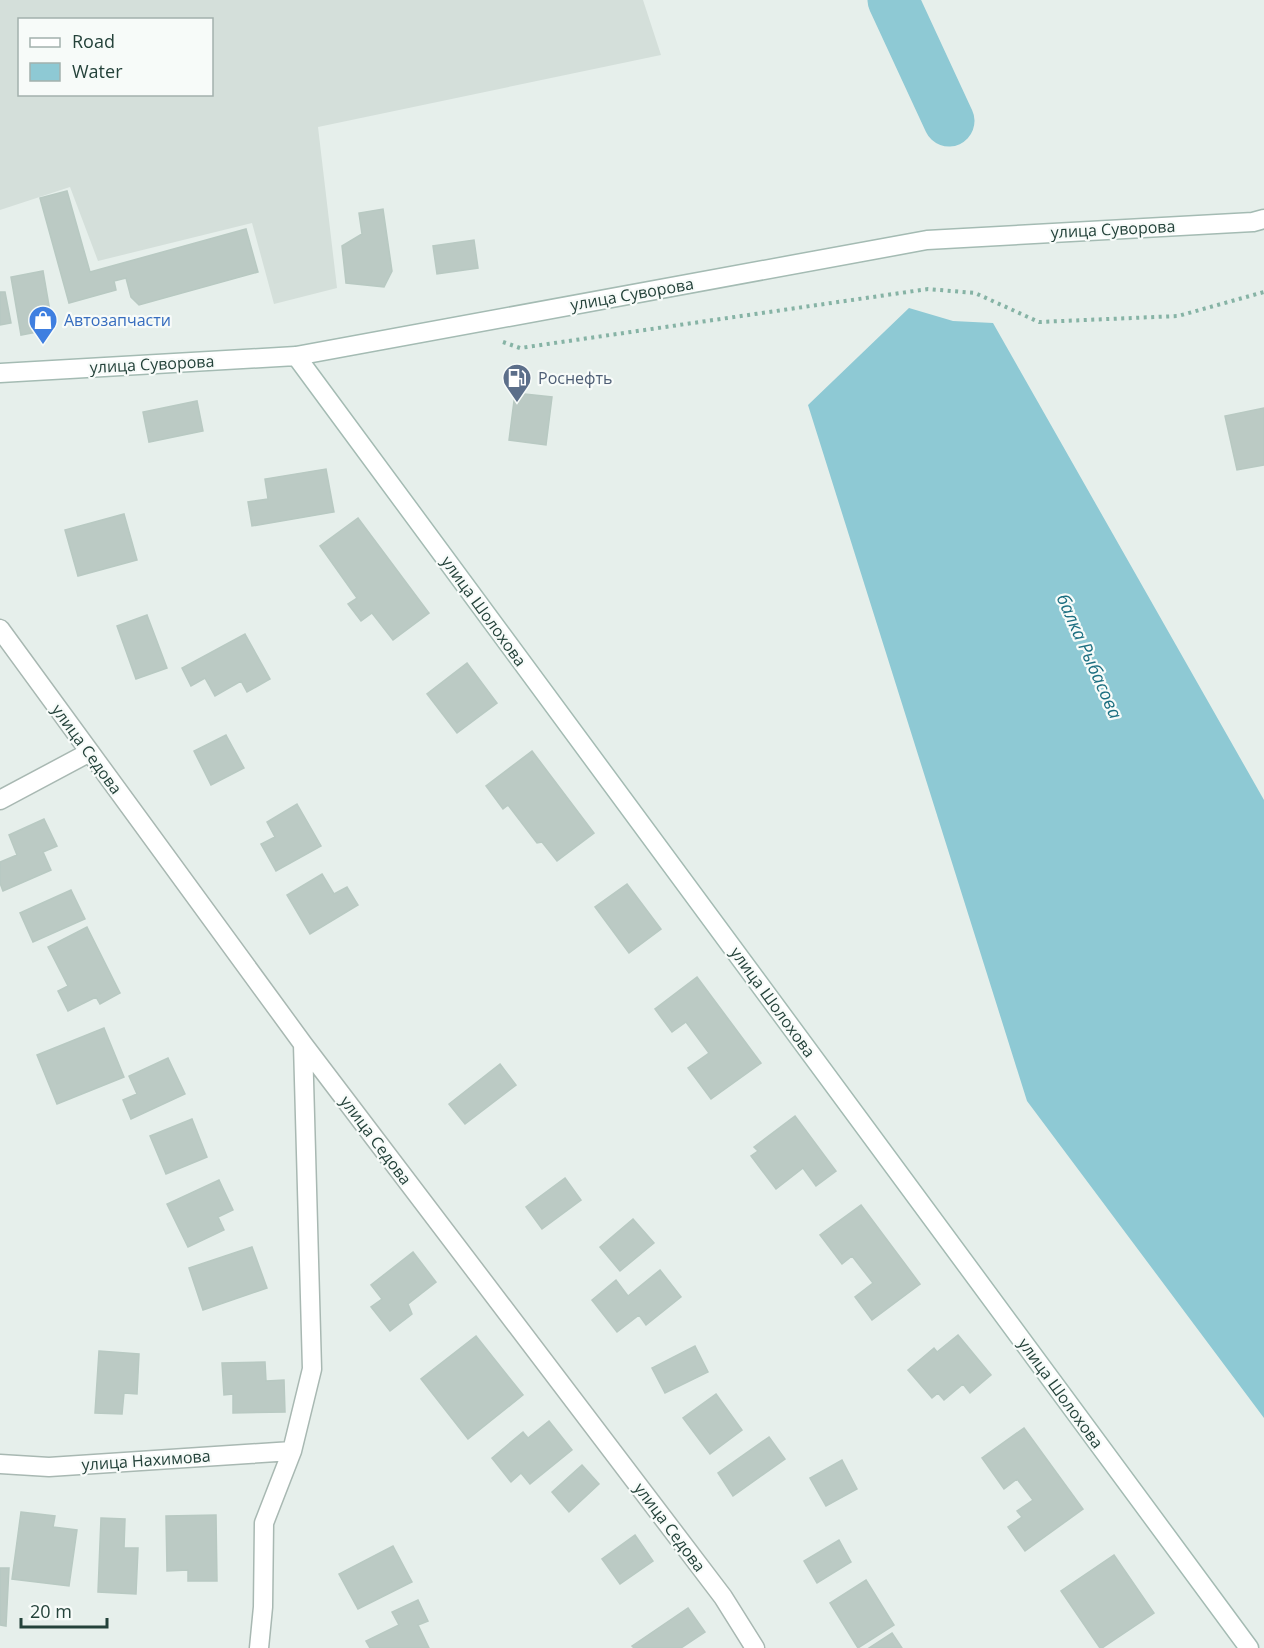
<svg xmlns="http://www.w3.org/2000/svg" width="1264" height="1648" font-family="'Open Sans',sans-serif">
  <rect width="100%" height="100%" fill="#e6efeb"/>
  <path fill="#d4dfda" fill-rule="evenodd" d="M0,0H643L661,55L318,127L337,288L274,304L252,223L98,261L70,187L0,210ZM20,20H212V94H20Z"/>
  <path fill="#8ec9d4" d="M909,308L953,321L993,323L1264,800V1418L1027,1101L808,405Z"/>
  <g fill="none" stroke-linecap="round" stroke-linejoin="round">
    <path stroke="#8ec9d4" stroke-width="51" d="M893,0L949,121"/>
  </g>
  <path fill="#bbcac4" stroke="#b8c9c2" stroke-width="1.5" d="M67,191L90,272L246,229L258,272L139,305L131,297L126,278L114,281L116,290L69,303L40,198Z
    M383,209L392,271L384,287L346,283L342,246L362,234L359,213Z
    M474,240L478,268L437,274L433,246Z
    M43,271L53,329L21,335L11,277Z
    M0,292H5L11,323L0,325Z
    M515,393L552,397L546,445L509,440Z
    M197,401L203,431L149,442L143,412Z
    M1264,408V465L1237,470L1225,416Z
    M326,469L334,512L252,526L248,502L268,499L265,479Z
    M124,514L137,560L78,576L65,530Z
    M358,518L429,613L393,640L372,613L361,621L348,604L357,598L320,546Z
    M147,615L167,668L136,679L117,626Z
    M245,634L270,679L247,692L241,681L215,696L205,678L191,686L182,668Z
    M467,663L497,703L457,733L427,694Z
    M226,735L244,768L211,785L194,751Z
    M532,751L594,833L557,861L542,842L537,843L508,805L503,809L486,786Z
    M297,804L321,846L276,871L261,844L275,837L267,822Z
    M44,819L57,846L43,852L51,870L3,891L0,883V862L17,855L9,835Z
    M322,874L334,894L347,887L358,905L310,934L287,895Z
    M627,884L661,929L629,953L595,907Z
    M71,890L85,919L33,942L20,913Z
    M87,927L120,993L100,1004L96,997L68,1011L58,991L68,986L48,947Z
    M697,977L761,1063L711,1099L688,1068L709,1053L686,1022L672,1032L655,1009Z
    M104,1028L124,1077L57,1104L37,1055Z
    M168,1058L185,1094L131,1119L123,1100L137,1094L129,1076Z
    M500,1064L516,1085L465,1124L449,1104Z
    M795,1116L836,1171L816,1186L803,1168L776,1189L751,1156L758,1151L754,1147Z
    M192,1119L207,1157L166,1174L150,1136Z
    M565,1178L581,1200L542,1229L526,1207Z
    M219,1180L233,1210L218,1217L224,1230L188,1247L167,1204Z
    M861,1205L920,1284L872,1320L855,1297L873,1283L852,1256L842,1264L820,1235Z
    M633,1219L654,1243L620,1271L600,1247Z
    M252,1247L267,1288L203,1310L189,1268Z
    M413,1252L436,1282L408,1304L412,1314L390,1331L371,1307L382,1299L371,1285Z
    M660,1270L681,1297L646,1325L639,1315L617,1332L592,1300L616,1280L628,1296Z
    M958,1335L991,1375L970,1393L963,1384L944,1400L938,1393L932,1398L908,1370L934,1348L937,1352Z
    M476,1336L523,1395L468,1439L421,1379Z
    M695,1346L708,1372L665,1393L652,1368Z
    M99,1351L139,1354L137,1394L124,1393L122,1414L95,1413Z
    M265,1362L266,1381L284,1380L285,1412L233,1413V1394L224,1395L222,1363Z
    M716,1394L742,1430L710,1454L683,1418Z
    M549,1421L572,1450L530,1484L521,1473L511,1482L492,1458L523,1432L528,1438Z
    M1024,1428L1083,1509L1025,1551L1008,1527L1022,1517L1017,1511L1033,1500L1017,1479L1004,1489L982,1458Z
    M769,1437L785,1459L733,1496L718,1473Z
    M842,1460L857,1489L826,1506L810,1478Z
    M582,1465L599,1484L569,1512L552,1492Z
    M21,1512L55,1516L53,1527L77,1530L69,1586L12,1579Z
    M216,1515L217,1581H188V1570L167,1571L166,1516Z
    M101,1518L125,1519L124,1548H138L136,1594L98,1592Z
    M635,1535L653,1561L620,1584L602,1559Z
    M839,1540L851,1562L817,1583L804,1561Z
    M393,1546L412,1582L358,1609L339,1574Z
    M1114,1555L1154,1613L1102,1648H1100L1061,1591Z
    M0,1568H9L6,1626L0,1625Z
    M866,1580L894,1625L858,1648L830,1603Z
    M418,1600L428,1621L418,1625L429,1648H370L366,1641L399,1625L392,1612Z
    M688,1608L705,1632L681,1648H634L632,1646Z
    M892,1633L902,1648H869Z"/>
  <g fill="none" stroke-linecap="round" stroke-linejoin="round">
    <g stroke="#a8b8b2" stroke-width="21">
      <path id="minor" d="M0,629L303,1044L723,1597L755,1648
        M0,800L90,752
        M0,1464L49,1467L292,1451
        M259,1648L263,1607L264,1523L292,1451L312,1369L303,1044"/>
    </g>
    <g stroke="#a4bbb3" stroke-width="21">
      <path id="secondary" d="M296,356L1249,1648
        M0,373L296,356L927,240L1253,222L1264,219"/>
    </g>
    <path stroke="#86b3a5" stroke-width="4" stroke-dasharray="3 4.5" stroke-linecap="butt" d="M503,342L520,348L928,289L975,293L1039,322L1178,316L1264,292"/>
    <use href="#minor" stroke="#fff" stroke-width="18"/>
    <use href="#secondary" stroke="#fff" stroke-width="18"/>
  </g>
  <defs>
    <g id="shop-pin" transform="scale(1.5)"><path d="M0 17L-7.5 6A9.5 9.5 0 1 1 7.5 6Z" fill="#3f7fe0" stroke="#f7fbf9"/><path d="M-5-2.5h2.3a2.7 3.5 0 0 1 5.4 0H5L5.5 6h-11ZM-1.5-2.5h3a1.5 2.3 0 0 0-3 0Z" fill="#fff"/></g>
    <g id="fuel-pin" transform="scale(1.5)"><path d="M0 17L-7.5 6A9.5 9.5 0 1 1 7.5 6Z" fill="#5c6f8a" stroke="#f7fbf9"/><path d="M-5.5-6h7V0h2V4h1.3V-2.5L3-4.5l.8-.8L6-3V5H2.5V1h-1V6h-7ZM-4.2-4.7v3.2H.2V-4.7Z" fill="#fff"/></g>
  </defs>
  <g fill-rule="evenodd">
    <use href="#shop-pin" x="43" y="320"/>
    <use href="#fuel-pin" x="517" y="378"/>
  </g>
  <g text-anchor="middle" dominant-baseline="central" stroke-width="4.5" stroke-linejoin="round" paint-order="stroke">
    <g font-size="16" fill="#24423a" stroke="#f7fbf9">
      <text transform="translate(1113 229) rotate(-3)">улица Суворова</text>
      <text transform="translate(632 294) rotate(-10)">улица Суворова</text>
      <text transform="translate(152 364) rotate(-3)">улица Суворова</text>
      <text transform="translate(484 611) rotate(54)">улица Шолохова</text>
      <text transform="translate(87 749) rotate(54)">улица Седова</text>
      <text transform="translate(773 1002) rotate(54)">улица Шолохова</text>
      <text transform="translate(376 1140) rotate(53)">улица Седова</text>
      <text transform="translate(1061 1393) rotate(54)">улица Шолохова</text>
      <text transform="translate(146 1460) rotate(-4)">улица Нахимова</text>
      <text transform="translate(670 1527) rotate(53)">улица Седова</text>
    </g>
    <g font-size="16" fill="#366cbe" stroke="#f7fbf9" text-anchor="start">
      <text x="64" y="320">Автозапчасти</text>
    </g>
    <g font-size="16" fill="#4e5e75" stroke="#f7fbf9" text-anchor="start">
      <text x="538" y="378">Роснефть</text>
    </g>
    <g font-size="18" font-style="italic" fill="#1c6f80" stroke="#f7fbf9">
      <text transform="translate(1090 656) rotate(66)">балка Рыбасова</text>
    </g>
  </g>
  <rect x="18" y="18" width="195" height="78" fill="#f7fbf9" stroke="#a3b1ad" stroke-width="1.5"/>
  <rect x="30" y="38" width="30" height="9" fill="#ffffff" stroke="#a3b1ad" stroke-width="1.5"/>
  <text x="72" y="48" font-size="18" fill="#24423a">Road</text>
  <rect x="30" y="63" width="30" height="18" fill="#8ec9d4" stroke="#a3b1ad" stroke-width="1.5"/>
  <text x="72" y="78" font-size="18" fill="#24423a">Water</text>
  <path d="M21 1618v9h86v-9" fill="none" stroke="#24423a" stroke-width="3"/>
  <text x="30" y="1618" font-size="18" fill="#24423a" stroke="#f7fbf9" stroke-width="4.5" paint-order="stroke">20 m</text>
</svg>
